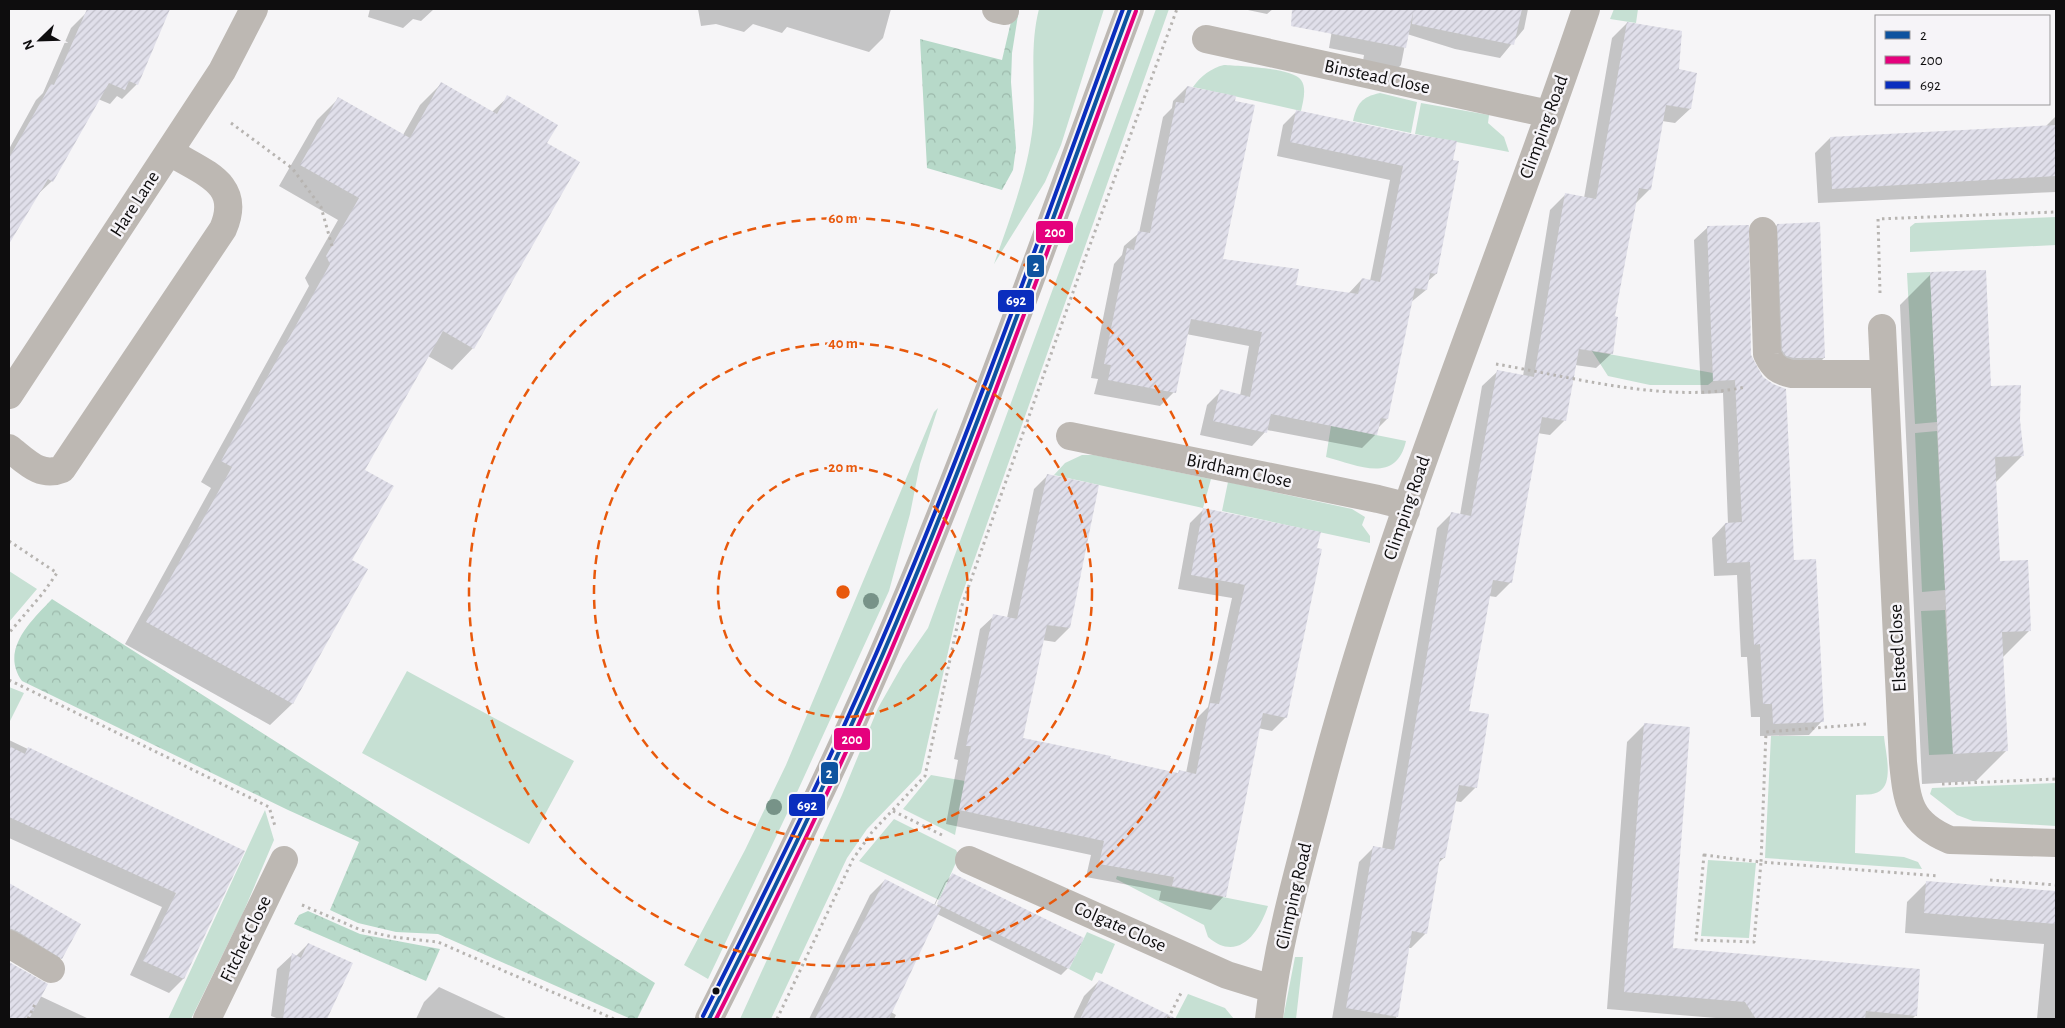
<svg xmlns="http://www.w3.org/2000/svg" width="2065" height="1028" font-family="'Alegreya Sans',sans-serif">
  <defs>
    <pattern id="forest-crowns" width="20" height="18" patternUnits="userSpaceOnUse" patternTransform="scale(1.25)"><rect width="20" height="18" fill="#b7d9c9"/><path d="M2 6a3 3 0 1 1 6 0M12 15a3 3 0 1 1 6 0" fill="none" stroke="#9cb9ab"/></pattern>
    <pattern id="building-hatch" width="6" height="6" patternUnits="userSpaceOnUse" patternTransform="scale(1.25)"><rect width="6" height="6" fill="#e0dfea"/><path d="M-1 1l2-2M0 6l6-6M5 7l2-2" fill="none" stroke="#bfbec8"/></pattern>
  </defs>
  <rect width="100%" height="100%" fill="#f6f5f7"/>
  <path fill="#c6e0d3" d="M1039,9H1104L1061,145L1045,182L994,264C1010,218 1028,173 1033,124C1036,85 1029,48 1039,9Z
    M1156,9H1169L959,603L921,773L867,829L847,858L771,1019H740L842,795L878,708L903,664L928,628Z
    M1614,9H1638L1636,23L1610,19Z
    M1224,65C1239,66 1293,68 1301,80C1307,88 1303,102 1301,111L1193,87C1201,76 1211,68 1224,65Z
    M1380,93L1417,102L1411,133L1353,121C1357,104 1361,97 1380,93Z
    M1421,103L1489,115L1488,123L1504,137L1509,152L1415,134Z
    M2056,217V245L1910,252V227L1915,223Z
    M1930,272L1937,422L1915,424L1907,273Z
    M1592,351L1713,373V381L1708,385H1650L1608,376Z
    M938,408L920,464L910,514L889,591L793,801L708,979L684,965L745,850L786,765L934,412Z
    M1331,426L1406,441C1396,485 1357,465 1326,457Z
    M1937,431L1945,590L1922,592L1915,433Z
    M1082,455H1094L1211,479L1203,508L1054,475L1065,463Z
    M1228,482L1352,509L1365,517L1362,525L1370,536V543L1222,511Z
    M9,571L37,589L9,622Z
    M1945,610L1953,754L1929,755L1921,611Z
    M407,671L574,761L529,844L362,753Z
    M9,687L24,693L9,723Z
    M1771,736H1884C1885,750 1894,782 1880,791C1873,796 1863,794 1856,795L1855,853L1904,857L1918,862L1922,869L1765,858Z
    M931,775L965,781L955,835L903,809Z
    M2056,783V826L1973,821L1957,815L1930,794L1932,788Z
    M265,810L274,840L243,913L191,1019H168Z
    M894,819L956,850L959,856L939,900L859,861Z
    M1708,860L1756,863L1749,938L1701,936Z
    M1117,876L1268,906C1259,933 1238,963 1208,937L1204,925L1116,879Z
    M1087,932L1115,944L1102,974L1096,972L1092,981L1069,969Z
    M1295,957H1303L1296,1019H1283Z
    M1188,994L1225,1008L1234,1019H1175Z"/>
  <path fill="url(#forest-crowns)" d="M1014,9H1019L1012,53L1011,82L1016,148L1013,170L1002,190L927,168L920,39L1002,60Z
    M52,599L655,983L637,1019H631L438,934L396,932L358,923L330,910L359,842L288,810L22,681C0,650 30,622 52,599Z
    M308,911L360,934L440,949L426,981L294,924L299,915Z"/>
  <path fill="#0003" fill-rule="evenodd" d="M370,9H434L421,21L413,19L403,28L368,17Z
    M698,9H891L883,38L869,52L787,27L782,33L753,24L744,32L716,24L701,26Z
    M1243,9H1273L1267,14Z
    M1325,9H1528L1524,29L1500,58L1455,49L1407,34L1401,65L1388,78L1361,73L1364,55L1329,48L1334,18L1339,13Z
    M86,13L137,84L122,99L117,96L110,104L98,99L52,181L37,195L9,243V149L36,100L43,93L71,28Z
    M1627,23L1678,70L1690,109L1675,123L1662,121L1650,189L1634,205L1614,317L1611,354L1596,368L1575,365L1565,420L1550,435L1537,433L1511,582L1496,597L1489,596L1467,712L1476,787L1461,802L1454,801L1444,858L1437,864L1426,933L1411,948H1408L1396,1019H1332L1359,862L1374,847L1382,849L1437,528L1452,513L1460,515L1482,386L1497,372L1523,376L1550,210L1565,195L1584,198L1612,38Z
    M442,83L492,112L508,97L545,143L473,348L452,370L428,356L363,470L350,561L366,570L292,704L270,725L125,644L211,488L201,482L309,286L305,278L338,220L279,186L317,120L339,98L403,135L420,105Z
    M1187,87L1221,260L1295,286L1348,294L1362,279L1370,281L1390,180L1277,156L1283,125L1297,111L1411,135L1436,274L1427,282L1426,290L1410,303L1387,419L1378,428L1376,434L1362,448L1267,430L1252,446L1200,435L1207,405L1221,391L1240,396L1249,346L1186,334L1174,392L1160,406L1094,394L1098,379L1091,378L1114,264L1122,255L1124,246L1139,233L1163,117L1172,108L1173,101Z
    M2056,116V192L1818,203L1815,153L1830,138L2045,127Z
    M1777,225L1824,358L1817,365L1779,363L1770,232Z
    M1708,227L1750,355L1793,561L1822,721L1809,735L1760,736V717H1751L1747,657H1741L1737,575L1714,576L1712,538L1725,524H1728L1723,393L1701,394L1694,240Z
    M1931,274L1990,388L2019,420L2023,455L1995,483L1998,562L2030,630L2002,658L2007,750L1976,781L1922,784L1900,305Z
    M1048,475L1069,628L1055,642L1042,640L1022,739L1109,759L1177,774L1179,772L1186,773L1197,718L1208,707L1232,598L1178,589L1190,523L1204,509L1319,533L1286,717L1272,731L1258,728L1224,896L1211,910L1159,900L1161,891L1086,877L1091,855L946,824L958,760L954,759L980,629L994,616L1007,618L1034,489Z
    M1644,725L1672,949L1916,1015L1912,1019H1728L1607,1009L1627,742Z
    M9,740L243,852L183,979L169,993L130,975L162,907L9,838Z
    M952,875L1068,968L1061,975L937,914L891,1012L896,1015L894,1019H809L870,895L885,880L934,905L945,882ZM946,882H949L935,910L933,909Z
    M1927,882L2056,892V1019H2037L2044,944L1905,933L1907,902Z
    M9,884L80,925L61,958L50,969L9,944Z
    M308,944L351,963L326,1019H279L271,1016L277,969L292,955L296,956Z
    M9,963L46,984L40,996L89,1019H9Z
    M1099,981L1140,1002L1132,1019H1073L1084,996Z
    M439,987L508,1019H416L424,1002Z"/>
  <path fill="url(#building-hatch)" d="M87,9H170L138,85L129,81L125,90L109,83L53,182L48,179L9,244V158L51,84L54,85Z
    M1292,9H1522L1514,45L1412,24L1413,12L1406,48L1291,26Z
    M1627,22L1682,31L1679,69L1697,73L1691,109L1666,105L1651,190L1639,188L1615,316L1618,317L1613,354L1579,349L1566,421L1542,417L1512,583L1493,580L1469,711L1489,714L1477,788L1459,785L1445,858H1440L1427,934L1412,931L1398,1017L1346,1008L1373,846L1394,850L1451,512L1471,516L1497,370L1534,377L1565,193L1596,199Z
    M441,82L497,114L507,95L558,125L547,143L580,162L474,349L443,331L365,470L394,486L352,560L368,569L293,704L146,622L232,467L221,461L330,264L326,256L359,198L300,165L338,97L410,138Z
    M1187,86L1236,96L1235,101L1255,105L1223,259L1299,269L1296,285L1358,294L1362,278L1380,282L1403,166L1290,142L1296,110L1411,134L1457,141L1453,160L1459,161L1437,274L1430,273L1427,290L1415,288L1388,419L1381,418L1377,435L1271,414L1267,433L1213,421L1220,389L1250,397L1262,332L1191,319L1176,393L1108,380L1111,365L1104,364L1127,248L1134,250L1138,231L1150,233L1176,102L1184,103Z
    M2056,125V176L1832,189L1830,137Z
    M1820,222L1825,358H1794L1786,356L1782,350L1777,224Z
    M1749,225L1751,355L1763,377L1773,384L1786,389L1794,560L1816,559L1824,722L1773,724L1772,704H1763L1760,644L1754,645L1750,562L1727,563L1725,523L1742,522L1735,380L1713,381L1707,226Z
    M1986,270L1991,386L2021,385L2020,420L2024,456L1995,457L2000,561L2028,560L2031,631L2002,632L2008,751L1953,754L1930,272Z
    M1047,474L1099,485L1070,628L1047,625L1023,738L1111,756L1110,758L1178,773L1179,770L1196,774L1210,703L1219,704L1245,585L1191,575L1203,508L1321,532L1317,548L1322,549L1287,718L1263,713L1226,897L1172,886L1174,877L1099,864L1104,841L959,810L971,746H966L993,614L1017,619Z
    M1644,723L1690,727L1673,948L1920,969L1917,1016L1866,1011L1865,1019H1756L1745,1002L1624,992Z
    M9,746L25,754L28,747L245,851L184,979L143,961L176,893L9,817Z
    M952,873L1084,938L1069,969L937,904Z
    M885,879L941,908L889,1019H815Z
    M1926,881L2056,891V924L1924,913Z
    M9,883L81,924L62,959L17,931L9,928Z
    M308,943L353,963L327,1019H283L292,953L301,958Z
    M9,962L48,984L29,1019H9Z
    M1099,980L1177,1019H1080Z"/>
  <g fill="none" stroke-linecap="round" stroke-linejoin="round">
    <path stroke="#b7b4b1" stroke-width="3" stroke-dasharray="2.5 4" stroke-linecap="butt" d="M231,123L292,168L321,207L332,246
      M1880,293L1878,219L2056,212
      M1496,364C1572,377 1669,404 1745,387
      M9,541L57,573L43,593L9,633
      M9,680L269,807L275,826
      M1866,724L1766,732L1761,862L1938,876
      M1942,784L2056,779
      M893,811L944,836
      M1704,855L1761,862L1754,942L1696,940Z
      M1990,880L2056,885
      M302,905L361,930L393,937L438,942L614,1019
      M28,1019L36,1002
      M777,1019L853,859L872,832L925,776L961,608L1083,264L1177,9
      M1168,1019L1181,993"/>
    <path stroke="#bdb8b3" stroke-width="28" d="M996,9L1005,11
      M1206,39L1549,114
      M1763,231L1767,354C1773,367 1778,371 1792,374H1884
      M1882,328L1903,762C1907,802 1909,823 1950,840L2056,843
      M9,395L222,71L254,9
      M1070,436L1378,499L1394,503L1406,511
      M9,448C26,461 40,478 62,469L223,229C243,183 203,173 170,152
      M969,860L1227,975L1272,989
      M9,944L51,969
      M207,1019L284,860
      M709,1019C775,888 840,756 897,621C982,420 1054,213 1130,9
      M1269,1019C1277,944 1299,869 1318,796C1387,527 1498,271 1586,9"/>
    <g stroke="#f6f4f8" stroke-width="8">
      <path id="bus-1" d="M709,1019C775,888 840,756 897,621C982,420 1054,214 1130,9"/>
    </g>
    <g stroke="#f6f4f8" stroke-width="8">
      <path id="bus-2" d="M716,1019C782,888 847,757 903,622C988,421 1060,215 1136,11"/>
    </g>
    <g stroke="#f6f4f8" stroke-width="8">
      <path id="bus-3" d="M703,1016C769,885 834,754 891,619C976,419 1048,213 1123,9"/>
    </g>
    <use href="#bus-1" stroke="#0e539f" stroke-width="4"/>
    <use href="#bus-2" stroke="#e5007d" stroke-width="4"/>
    <use href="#bus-3" stroke="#0a2ebe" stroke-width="4"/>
  </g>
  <g fill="#779388">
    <circle cx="871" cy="601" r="8"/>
    <circle cx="774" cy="807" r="8"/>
  </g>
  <g fill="none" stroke="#e8590c" stroke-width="2.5" stroke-dasharray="9 6">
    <circle cx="843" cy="592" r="125"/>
    <circle cx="843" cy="592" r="249"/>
    <circle cx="843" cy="592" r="374"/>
  </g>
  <circle fill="#0e0d0e" stroke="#f6f4f8" stroke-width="2" cx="716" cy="991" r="4.5"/>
  <g text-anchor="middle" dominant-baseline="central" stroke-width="5" stroke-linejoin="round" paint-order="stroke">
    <g font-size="19" fill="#0e0d0e" stroke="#f6f4f8">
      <text transform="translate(1377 77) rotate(12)">Binstead Close</text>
      <text transform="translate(1544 127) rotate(-70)">Climping Road</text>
      <text transform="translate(135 204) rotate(-57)">Hare Lane</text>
      <text transform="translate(1239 471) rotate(12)">Birdham Close</text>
      <text transform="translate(1407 508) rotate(-71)">Climping Road</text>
      <text transform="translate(1898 648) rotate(-93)">Elsted Close</text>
      <text transform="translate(1294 896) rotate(-77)">Climping Road</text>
      <text transform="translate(1120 927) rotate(24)">Colgate Close</text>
      <text transform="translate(246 939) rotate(-64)">Fitchet Close</text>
    </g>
  </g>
  <circle cx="843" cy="592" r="8" fill="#e8590c" stroke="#f6f4f8" stroke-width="2.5"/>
  <g font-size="15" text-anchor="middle" font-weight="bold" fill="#e8590c" stroke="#f6f4f8" stroke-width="5" stroke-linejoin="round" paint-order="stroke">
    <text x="843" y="223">60 m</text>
    <text x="843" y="348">40 m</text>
    <text x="843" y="472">20 m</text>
  </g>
  <g stroke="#f6f4f8" stroke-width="2">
    <rect x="1035" y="220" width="39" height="24" rx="5" fill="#e5007d"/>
    <rect x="1026" y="254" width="19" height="24" rx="5" fill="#0e539f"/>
    <rect x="997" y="289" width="38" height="24" rx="5" fill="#0a2ebe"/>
    <rect x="833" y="727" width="38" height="24" rx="5" fill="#e5007d"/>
    <rect x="820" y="761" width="19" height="24" rx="5" fill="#0e539f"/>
    <rect x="788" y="793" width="38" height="24" rx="5" fill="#0a2ebe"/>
  </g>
  <g font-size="14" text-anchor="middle" font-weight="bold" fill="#fff">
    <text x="1055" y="237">200</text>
    <text x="1036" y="271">2</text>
    <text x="1016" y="305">692</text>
    <text x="852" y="744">200</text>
    <text x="829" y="778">2</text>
    <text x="807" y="810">692</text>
  </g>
  <rect width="2065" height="1028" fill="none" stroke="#0e0d0e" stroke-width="20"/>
  <rect x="1875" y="15" width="175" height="90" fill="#f6f4f8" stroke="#99989a"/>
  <rect x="1885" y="31" width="25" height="8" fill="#0e539f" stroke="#99989a"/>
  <text x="1920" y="40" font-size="15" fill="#0e0d0e">2</text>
  <rect x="1885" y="56" width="25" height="8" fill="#e5007d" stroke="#99989a"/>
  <text x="1920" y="65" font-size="15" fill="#0e0d0e">200</text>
  <rect x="1885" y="81" width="25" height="8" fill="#0a2ebe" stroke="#99989a"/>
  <text x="1920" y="90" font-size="15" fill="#0e0d0e">692</text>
  <g transform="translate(40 40) rotate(247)" stroke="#f6f4f8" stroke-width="4" paint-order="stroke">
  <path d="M0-4L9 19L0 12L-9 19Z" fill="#0e0d0e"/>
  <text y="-8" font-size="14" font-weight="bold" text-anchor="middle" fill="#0e0d0e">N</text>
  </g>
</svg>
